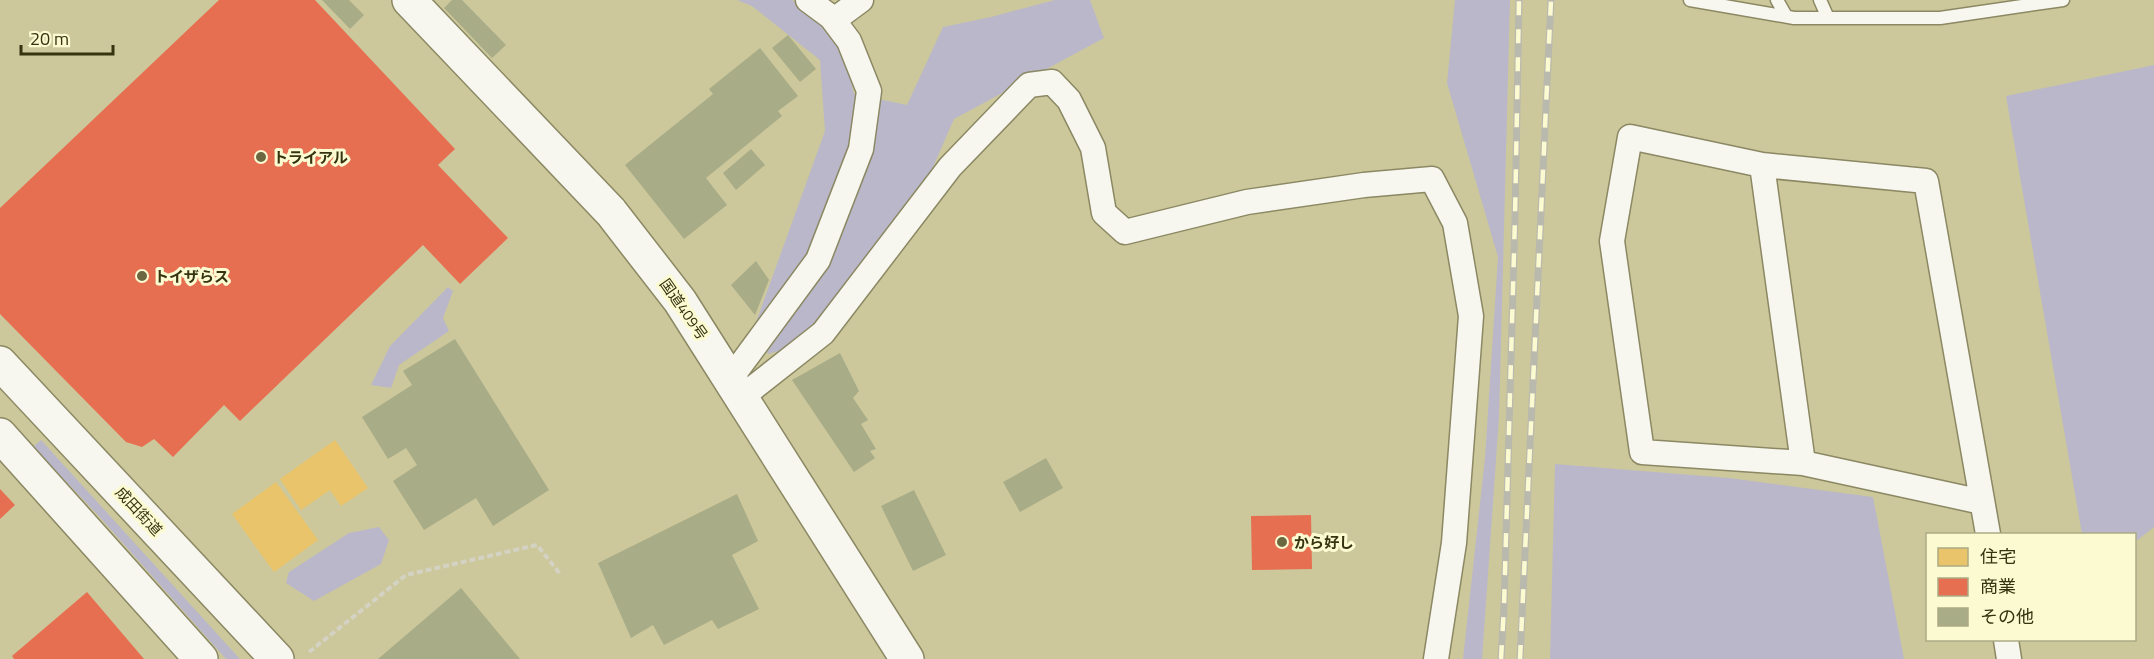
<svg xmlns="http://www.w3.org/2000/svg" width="2154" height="659" font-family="'Titillium Web','Noto Sans JP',sans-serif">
  <rect width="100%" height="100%" fill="#ccc89c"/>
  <path fill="#bab7ca" d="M737,0H792L813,15L841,42L854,94L907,105L943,27L991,17L1055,0H1090L1104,38L954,119L930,174L814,327L782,350L768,354L755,325L825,131L820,60L752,6Z
    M1455,0H1510L1499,417L1482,659H1463L1485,458L1498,257L1447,83Z
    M2154,65V527L2135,542L2134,534H2082L2006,96Z
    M448,287L453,291L443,318L449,331L399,365L391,388L371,385L390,346Z
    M41,440L240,659H226L96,513L33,447Z
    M1555,464L1729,478L1873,497L1904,659H1550Z
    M379,527L389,540L381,564L314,601L286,583L289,572L349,533Z"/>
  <path fill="#e9c46a" d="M335,440L368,488L341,506L330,490L301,510L280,479Z
    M276,482L318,540L274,572L232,514Z"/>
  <path fill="#e76f51" d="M219,0H315L455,149L438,165L508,238L460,284L423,245L240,421L224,405L173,457L154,439L142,447L126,442L0,314V208Z
    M0,489L15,505L0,519Z
    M1311,515L1312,569L1252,570L1251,516Z
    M87,592L144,659H14L12,656Z"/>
  <path fill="#a8ac87" d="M322,0H349L364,15L350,29Z
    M452,0H462L506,45L492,58L444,8Z
    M788,35L816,69L800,82L772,48Z
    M760,48L798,96L778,111L782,116L706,178L727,205L684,239L625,165L713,94L709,89Z
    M751,149L765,165L736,190L723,173Z
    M756,261L769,280L755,315L731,285Z
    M455,339L549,490L493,526L476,498L424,530L393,481L417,465L406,448L388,459L362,417L412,385L403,371Z
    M840,353L859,391L853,398L868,420L861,424L876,449L870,451L875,458L854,472L792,380Z
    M1046,458L1063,488L1020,512L1003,482Z
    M914,490L946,555L913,571L881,506Z
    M737,494L758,541L732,555L759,609L718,629L712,620L664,645L653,625L631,638L598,563Z
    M461,588L520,659H378Z"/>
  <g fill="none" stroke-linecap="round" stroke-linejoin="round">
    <g stroke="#8b8863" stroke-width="15">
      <path id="lane" d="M1690,0L1794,18H1940L2063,0
        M1777,0L1786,16
        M1820,0L1828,18"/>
    </g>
    <g stroke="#8b8863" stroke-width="27">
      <path id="street" d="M834,20L861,0
        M1762,165L1803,463
        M731,378L818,260L861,149L869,91L849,41L831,17L808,0
        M743,396L823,333L950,167L1029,85L1052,82L1069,100L1093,148L1104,213L1125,232L1247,202L1364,185L1432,179L1455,223L1471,316L1454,543L1436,659
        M1982,502L1803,463L1642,452L1612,241L1630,137L1762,165L1926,181L1988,534
        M2006,640L2009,659"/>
    </g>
    <g stroke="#8b8863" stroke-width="36">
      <path id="highway" d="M409,0L611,212L680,301L907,659
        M0,363L277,659
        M0,435L201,659"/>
    </g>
    <path stroke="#d4d2c3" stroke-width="4" stroke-dasharray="6 3" stroke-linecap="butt" d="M309,652L406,575L537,545L561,575"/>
    <use href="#lane" stroke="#f7f7f0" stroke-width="12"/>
    <use href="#street" stroke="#f7f7f0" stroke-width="24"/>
    <use href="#highway" stroke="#f7f7f0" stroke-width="33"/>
    <g stroke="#bab9ad" stroke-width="7">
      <path id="rail" d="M1501,659L1504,607L1515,217L1519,0
        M1520,659L1551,0"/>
    </g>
    <use href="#rail" stroke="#fbfad1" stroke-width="4.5" stroke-dasharray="14" stroke-linecap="butt"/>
  </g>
  <g fill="#6a6741" stroke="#fbfad1" stroke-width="2">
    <circle cx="261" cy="157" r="6"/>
    <circle cx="142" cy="276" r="6"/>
    <circle cx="1282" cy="542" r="6"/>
  </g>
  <g text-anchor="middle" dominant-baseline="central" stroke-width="6" stroke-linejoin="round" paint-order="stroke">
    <g font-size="15" font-weight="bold" fill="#353310" stroke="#fbfad1" text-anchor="start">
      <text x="273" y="157">トライアル</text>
      <text x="154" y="276">トイザらス</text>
      <text x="1294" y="542">から好し</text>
    </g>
    <g font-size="15" fill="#353310" stroke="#fbfad1">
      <text transform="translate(684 309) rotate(55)">国道409号</text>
      <text transform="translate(139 511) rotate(47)">成田街道</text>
    </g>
  </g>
  <rect x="1926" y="533" width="210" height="108" fill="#fbfad1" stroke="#acaa84" stroke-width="1.5"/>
  <rect x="1938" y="548" width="30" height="18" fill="#e9c46a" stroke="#acaa84" stroke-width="1.5"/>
  <text x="1980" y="563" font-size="18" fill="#353310">住宅</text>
  <rect x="1938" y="578" width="30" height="18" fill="#e76f51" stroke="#acaa84" stroke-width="1.5"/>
  <text x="1980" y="593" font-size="18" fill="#353310">商業</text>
  <rect x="1938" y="608" width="30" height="18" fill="#a8ac87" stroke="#acaa84" stroke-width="1.5"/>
  <text x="1980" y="623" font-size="18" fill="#353310">その他</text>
  <path d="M21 45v9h92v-9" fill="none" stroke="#353310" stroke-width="3"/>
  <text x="30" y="45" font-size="18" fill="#353310" stroke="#fbfad1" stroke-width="4.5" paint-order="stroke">20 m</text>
</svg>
